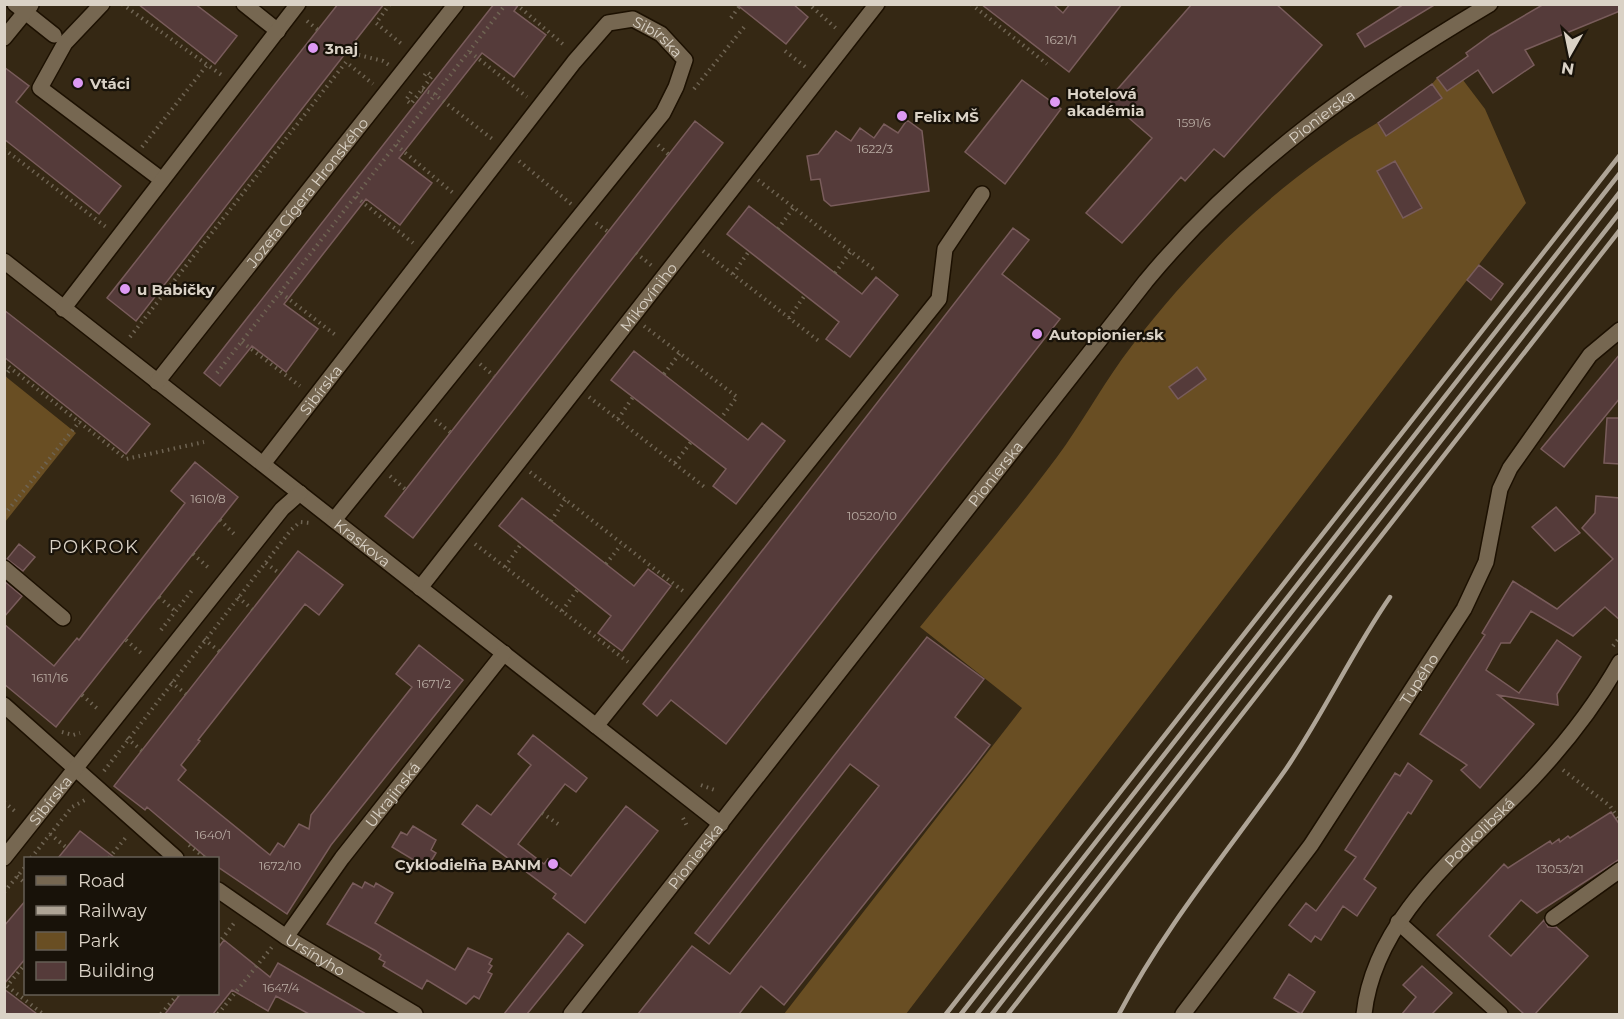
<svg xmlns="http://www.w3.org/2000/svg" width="1624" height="1019" font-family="Montserrat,sans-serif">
  <rect width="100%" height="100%" fill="#352814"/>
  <path fill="#694e23" d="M1437,78L1447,91L1463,80L1485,109L1526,203L906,1014H784L1022,708L920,627C965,571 1014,515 1057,457C1080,426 1099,391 1122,359C1191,266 1277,181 1377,123L1386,136L1441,97L1432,84Z
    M5,376L76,433L5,522L4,376Z"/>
  <path fill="#553b3a" stroke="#795c5b" stroke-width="1.5" d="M138,4H195L237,36L215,64Z
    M338,4H384L136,321L107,298Z
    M494,4H519L514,11L546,35L514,77L482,53L399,158L432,183L400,225L366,199L284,304L318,329L286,372L252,346L220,386L204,373Z
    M736,4H793L808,17L786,44Z
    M981,4H1053L1063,13L1070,4H1122L1069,72Z
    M1192,4H1276L1322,45L1224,157L1214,149L1185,181L1181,177L1122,243L1086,213L1152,138L1108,100Z
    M1404,4H1436L1365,47L1357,34Z
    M1544,4H1620V11L1525,50L1534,65L1493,93L1478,70L1447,91L1437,78L1468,56L1466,53L1491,35Z
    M4,67L29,86L16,102L121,186L99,214L4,139Z
    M1022,80L1061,109L1005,184L965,152Z
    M1432,84L1442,98L1386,136L1378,123Z
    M907,120L922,131L929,191L831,206L824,200L820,179L811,180L807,156L818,154L836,131L851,141L860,128L874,138L884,124L898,133Z
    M695,121L723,143L413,538L385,516Z
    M1395,161L1422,208L1403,218L1377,171Z
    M749,206L862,294L876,277L898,295L850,357L826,339L839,322L727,234Z
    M1013,228L1029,240L1002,274L1060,319L726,744L671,700L657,716L643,704Z
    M1479,265L1503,284L1491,300L1467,280Z
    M4,310L150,424L126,454L4,357Z
    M634,351L748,440L762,423L785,441L736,504L713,486L726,469L611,380Z
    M1620,354V398L1564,467L1541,449Z
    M1197,367L1206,379L1178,399L1169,387Z
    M1607,418H1620V464L1604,463Z
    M195,462L238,497L56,727L4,684V624L54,666L77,638L79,640L185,503L171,491Z
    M1596,496L1620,498V620L1605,607L1573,636L1531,611L1510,643H1501L1486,670L1519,693L1557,640L1581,657L1557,694L1558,705L1498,695L1534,724L1480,788L1461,770L1467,765L1420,734L1485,635L1482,633L1513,581L1557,609L1613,559L1582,528L1595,513Z
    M522,498L634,586L648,569L671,586L622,651L598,633L611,616L499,526Z
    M1556,507L1580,533L1555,551L1532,527Z
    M19,544L35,557L23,571L7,559Z
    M298,551L343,585L319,615L305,604L198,740L200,741L181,765L186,770L178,780L270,855L278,843L284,847L299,824L309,829L311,815L412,687L396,674L419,645L463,680L331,845L287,914L218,867V858H207L147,807L145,810L114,786Z
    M4,581L22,596L4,617Z
    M927,637L984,679L955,717L990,745L974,766L784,1005L761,986L739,1014H638L692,946L730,974L879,786L850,764L709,944L695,933Z
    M533,735L587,778L576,792L565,784L518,844L544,864L548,859L571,876L626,806L658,831L585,923L553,898L556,894L462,824L477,805L491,815L531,765L518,754Z
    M1408,763L1432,781L1411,814L1408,812L1364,879L1376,888L1357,916L1343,906L1321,940L1315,936L1311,942L1289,925L1306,903L1316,911L1356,857L1345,850L1395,773L1400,776Z
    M1611,812L1620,825V859L1537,913L1521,900L1489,936L1511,956L1544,920L1548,927H1556L1588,956L1535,1014H1524L1437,935L1504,864L1508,868L1550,841L1552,844L1559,839L1560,842L1568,836L1570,838Z
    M413,826L436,840L431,850L436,853L427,868L392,847L401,832L407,835Z
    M80,831L115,858H58Z
    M365,882L374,887L376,883L393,893L375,923L455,970L468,948L492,959L489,964L492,966L488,972L492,974L479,999L474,996L466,1004L427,980L422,989L383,966L385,962L379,959L381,955L376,951L327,924L353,883L362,888Z
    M26,900V958L4,984V926Z
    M568,933L583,945L527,1014H504Z
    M224,940L270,977L278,963L366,1014H309L276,996L268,1011L232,990L213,1014H165L181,993H218V948Z
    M1422,966L1452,993L1432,1014H1402L1416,997L1403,985Z
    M1289,974L1315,992L1301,1014L1274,998Z
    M4,989L37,1014H4Z"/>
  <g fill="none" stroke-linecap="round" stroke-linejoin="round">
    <g stroke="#1c1001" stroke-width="18">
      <g id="minor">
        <path d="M15,4L54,35"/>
        <path d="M102,4L65,43L40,88L162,180"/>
        <path d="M244,4L278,31"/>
        <path d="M4,38L31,5"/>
        <path id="s1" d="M4,261L721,824"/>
        <path d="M63,309L298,4"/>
        <path id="s2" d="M157,382L456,4"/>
        <path id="s3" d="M263,464L574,62L608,23L633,19L661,34L685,60L676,87L663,113L334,520"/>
        <path d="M4,568L63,618"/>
        <path id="s4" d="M420,588L877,4"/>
        <path d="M4,705L176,858"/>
        <path d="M596,726L939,299L945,249L982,194"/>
        <path id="s5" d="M4,858L282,509L300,493"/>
        <path id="s6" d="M218,890L286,937L415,1014"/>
        <path d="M1553,918L1620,870"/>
        <path d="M1398,922L1500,1014"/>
        <path id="s7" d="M286,937L342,858L504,653"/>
        <path id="s8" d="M571,1014L1146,281C1243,164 1360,81 1490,4"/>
        <path id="s9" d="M1183,1014L1311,845L1464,609L1486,562L1500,489L1510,468L1590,355L1620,330"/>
        <path id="s10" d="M1364,1014C1375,914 1468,847 1533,778C1566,743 1596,704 1620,662"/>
      </g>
    </g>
    <path stroke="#6f6453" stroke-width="4" stroke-dasharray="1.5 4.5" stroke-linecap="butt" d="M122,4L223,76
      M390,4L376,23L404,46
      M516,4L565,46
      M971,4L1047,64
      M812,7L838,30
      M731,18L739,7
      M307,21L318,30
      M785,51L808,69
      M347,52L383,61L389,65
      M470,52L527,97
      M694,89L745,26
      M422,90L434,94L495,141
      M411,92L406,100L411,104L432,76L427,72L424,76
      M396,145L453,193
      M658,145L668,154
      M142,147L207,65
      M4,149L106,227
      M519,161L571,204
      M758,180L876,271
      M356,197L413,243
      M596,223L607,231
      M778,229L794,207
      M703,251L820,342
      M636,253L652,266
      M835,273L851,251
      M733,274L749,251
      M281,293L338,337
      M789,318L805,295
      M644,326L737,397L721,418
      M130,337L346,62L373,84
      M242,342L300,386
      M4,363L126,459L204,442
      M480,364L494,376
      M217,373L506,4
      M664,374L680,353
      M4,377L11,368
      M589,397L707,489
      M618,419L633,397
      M435,420L450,432
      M675,463L691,442
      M530,472L683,591
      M390,476L405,489
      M4,515L80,421
      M220,520L236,536
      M551,521L565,500
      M475,544L628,662
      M193,554L210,569
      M266,563L280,574
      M606,564L621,545
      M505,567L521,544
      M159,597L175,611
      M238,597L253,610
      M562,611L578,589
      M161,630L193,589
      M204,639L220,652
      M126,640L142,654
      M1613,646L1620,637
      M171,682L187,695
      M82,695L99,710
      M62,732L73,735L80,733
      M127,738L142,751
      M1563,770L1610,806L1620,821
      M104,771L291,530L300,522L310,523
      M701,785L717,791
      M4,802L17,813
      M542,813L558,824
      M683,818L688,828
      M50,834L67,848
      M189,845L205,858
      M31,858L72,807L85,800
      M109,858L127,836
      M17,876L26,884
      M4,892L26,866
      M218,944L235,922
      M26,963L7,986L43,1014
      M161,1014L178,994
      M218,1014L272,947"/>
    <use href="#minor" stroke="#766751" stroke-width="15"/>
    <path stroke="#aea496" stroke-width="4.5" d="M946,1014L1620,155
      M961,1014L1620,173
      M977,1014L1620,192
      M992,1014L1620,212
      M1008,1014L1620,230
      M1119,1014C1165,926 1229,850 1286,769C1324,713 1352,652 1390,597"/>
  </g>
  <g fill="#dd99f3" stroke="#181209" stroke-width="2">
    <circle cx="313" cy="48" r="6"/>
    <circle cx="78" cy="83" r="6"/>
    <circle cx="1055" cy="102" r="6"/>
    <circle cx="902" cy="116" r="6"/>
    <circle cx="125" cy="289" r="6"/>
    <circle cx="1037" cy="334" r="6"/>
    <circle cx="553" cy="864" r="6"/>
  </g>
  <g text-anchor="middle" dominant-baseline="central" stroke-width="4.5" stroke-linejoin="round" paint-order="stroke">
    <g font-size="12" fill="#b9aca3">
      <text x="1061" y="39">1621/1</text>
      <text x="1194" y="122">1591/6</text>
      <text x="875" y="148">1622/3</text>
      <text x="208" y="498">1610/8</text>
      <text x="872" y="515">10520/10</text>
      <text x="50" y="677">1611/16</text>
      <text x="434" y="683">1671/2</text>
      <text x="213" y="834">1640/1</text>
      <text x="280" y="865">1672/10</text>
      <text x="1560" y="868">13053/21</text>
      <text x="281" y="987">1647/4</text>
    </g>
    <g font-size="15" fill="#dad2c6" stroke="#181209">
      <text stroke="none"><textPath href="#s3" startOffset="616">Sibírska</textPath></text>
      <text stroke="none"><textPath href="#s8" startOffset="1173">Pionierska</textPath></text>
      <text stroke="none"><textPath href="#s2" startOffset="242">Jozefa Cígera Hronského</textPath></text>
      <text stroke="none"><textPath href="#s4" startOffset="370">Mikovíniho</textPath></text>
      <text stroke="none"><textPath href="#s3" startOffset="94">Sibírska</textPath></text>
      <text stroke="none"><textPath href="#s8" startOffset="687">Pionierska</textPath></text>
      <text stroke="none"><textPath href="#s1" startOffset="456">Kraskova</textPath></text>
      <text stroke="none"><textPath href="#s9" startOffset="410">Tupého</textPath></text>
      <text stroke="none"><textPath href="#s7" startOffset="178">Ukrajinská</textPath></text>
      <text stroke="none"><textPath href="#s5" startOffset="74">Sibírska</textPath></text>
      <text stroke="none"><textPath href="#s10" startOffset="220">Podkolibská</textPath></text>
      <text stroke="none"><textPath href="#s8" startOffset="201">Pionierska</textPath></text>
      <text stroke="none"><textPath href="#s6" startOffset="117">Ursínyho</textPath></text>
    </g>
    <g font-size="15" font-weight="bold" fill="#dad2c6" stroke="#181209" text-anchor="start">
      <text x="325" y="48">3naj</text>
      <text x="90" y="83">Vtáci</text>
      <text x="1067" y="93">Hotelová<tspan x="1067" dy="17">akadémia</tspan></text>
      <text x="914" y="116">Felix MŠ</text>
      <text x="137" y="289">u Babičky</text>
      <text x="1049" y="334">Autopionier.sk</text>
      <text x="541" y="864" text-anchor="end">Cyklodielňa BANM</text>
    </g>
    <g font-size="18" letter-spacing="1.5" fill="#dad2c6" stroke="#181209">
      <text x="94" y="547">POKROK</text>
    </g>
  </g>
  <rect width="1624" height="1019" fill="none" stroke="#dad2c6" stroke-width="12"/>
  <rect x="24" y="857" width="195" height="138" fill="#181209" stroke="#665f55" stroke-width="1.5"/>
  <rect x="36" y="876" width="30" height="9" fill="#766751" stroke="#665f55" stroke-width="1.5"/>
  <text x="78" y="887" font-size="18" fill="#dad2c6">Road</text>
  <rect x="36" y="906" width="30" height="9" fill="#aea496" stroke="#665f55" stroke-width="1.5"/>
  <text x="78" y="917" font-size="18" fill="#dad2c6">Railway</text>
  <rect x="36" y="932" width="30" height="18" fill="#694e23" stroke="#665f55" stroke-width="1.5"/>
  <text x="78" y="947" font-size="18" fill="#dad2c6">Park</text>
  <rect x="36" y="962" width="30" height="18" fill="#553b3a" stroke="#665f55" stroke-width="1.5"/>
  <text x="78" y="977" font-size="18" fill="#dad2c6">Building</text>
  <g transform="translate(1570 54) rotate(189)" stroke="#181209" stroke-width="4.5" paint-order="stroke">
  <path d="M0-4.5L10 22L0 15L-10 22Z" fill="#dad2c6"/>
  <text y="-9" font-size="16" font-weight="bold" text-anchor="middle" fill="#dad2c6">N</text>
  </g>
</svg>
